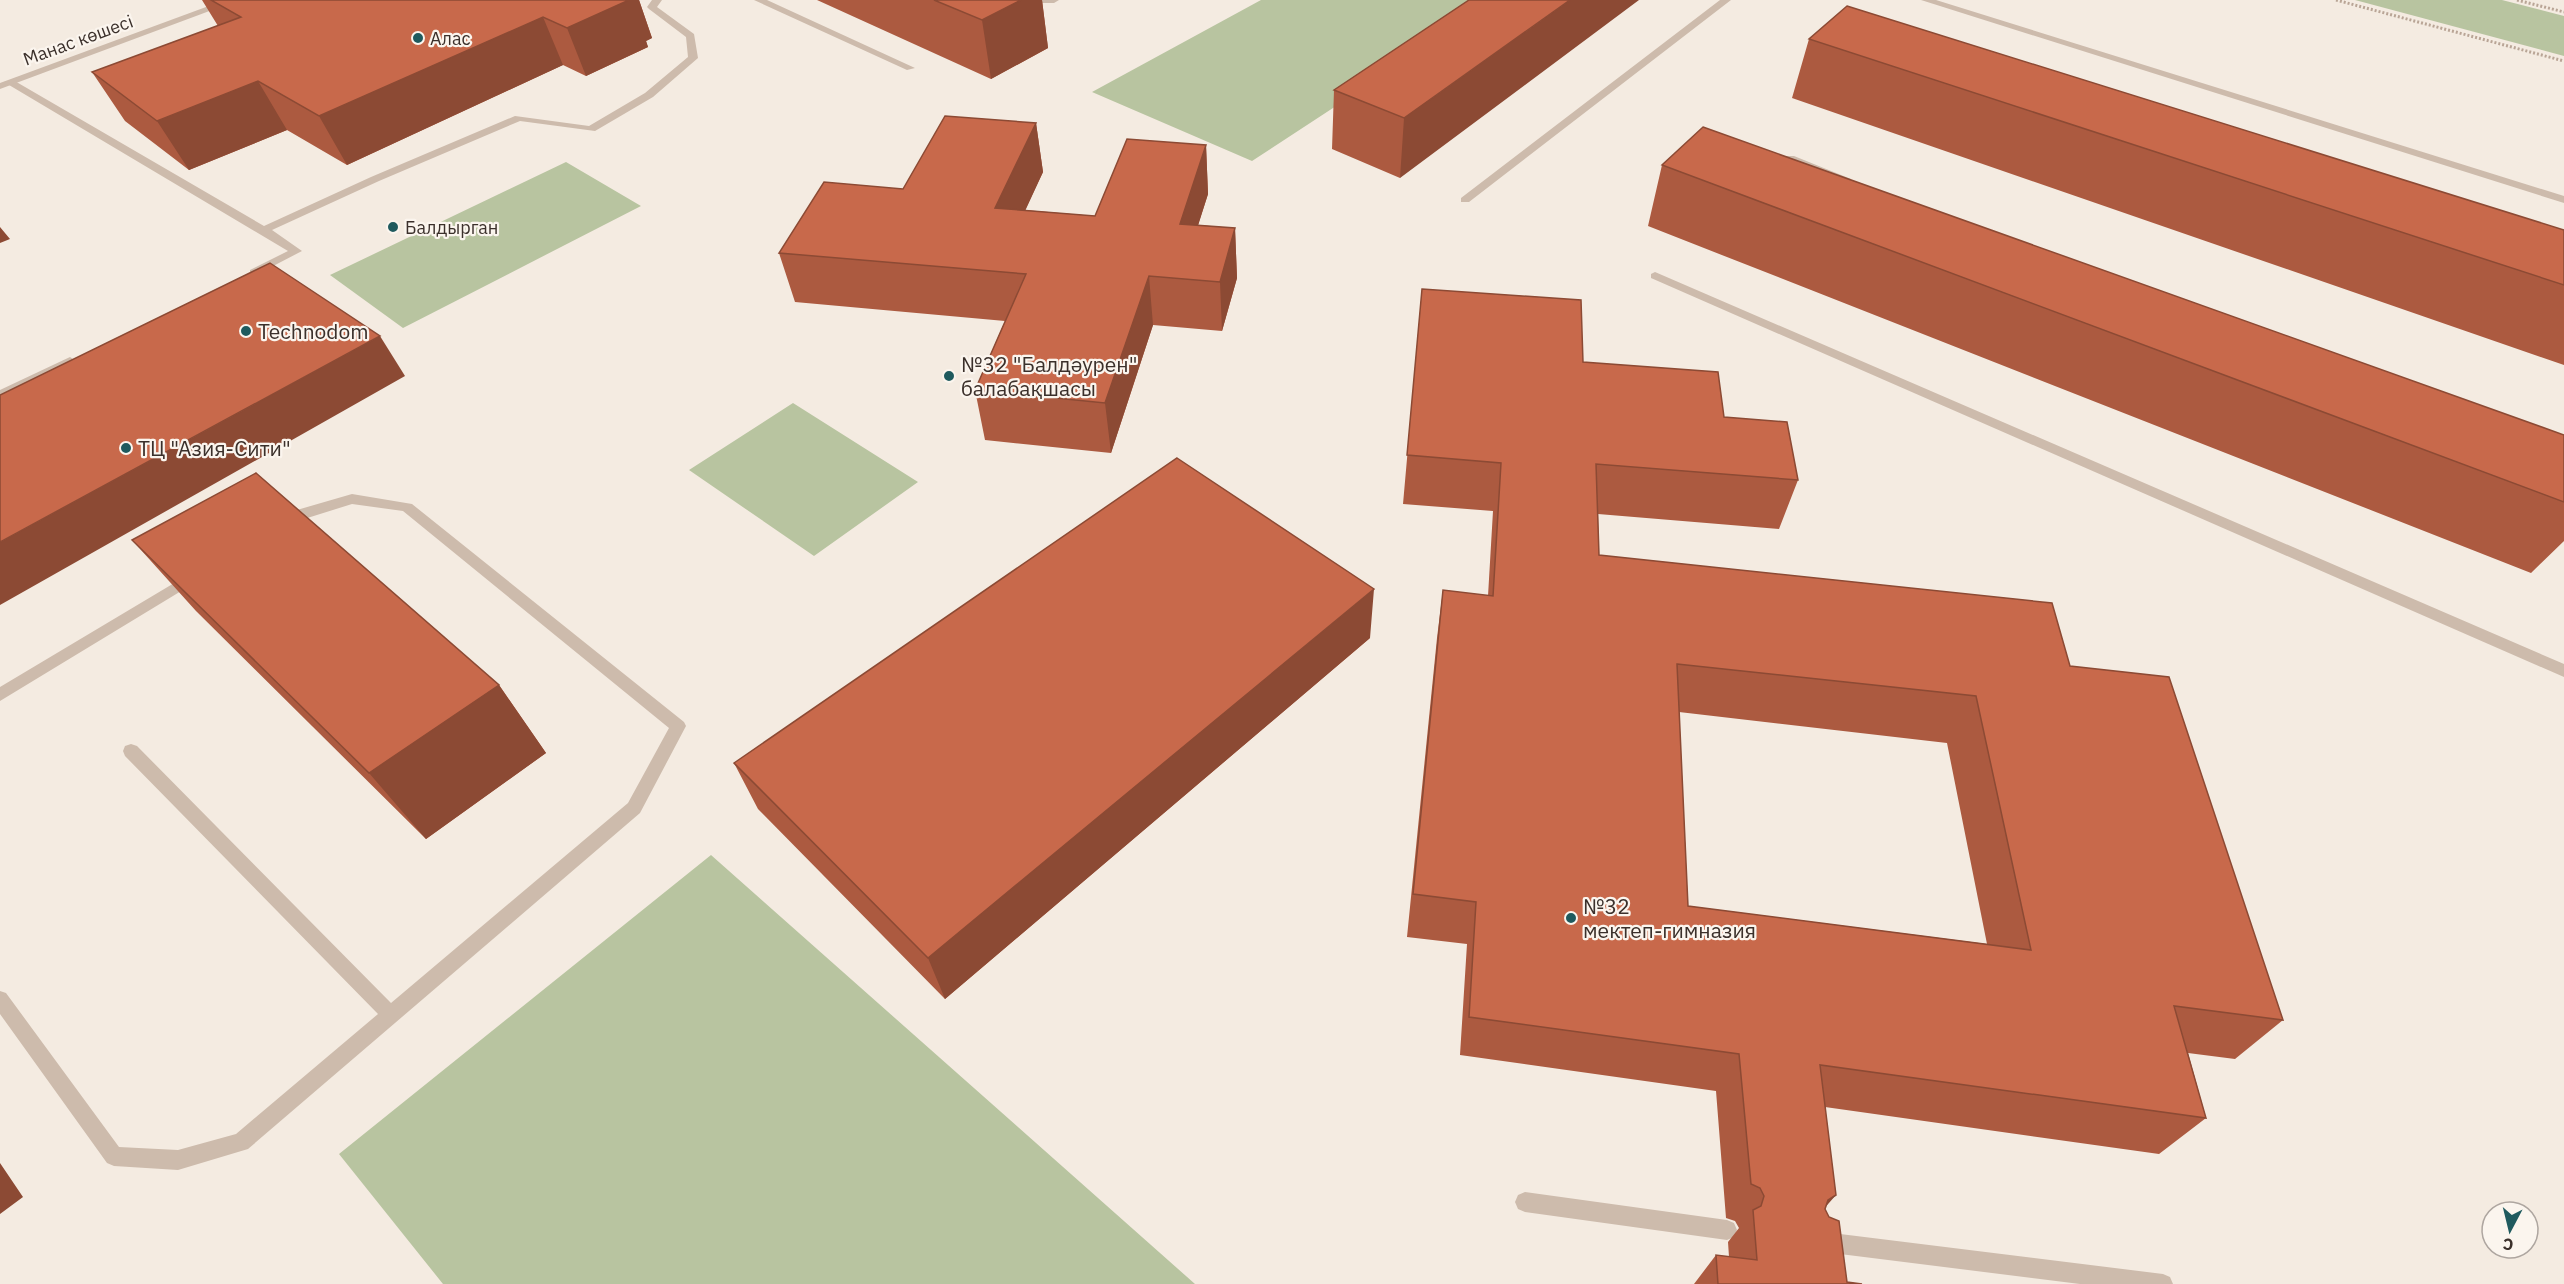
<svg xmlns="http://www.w3.org/2000/svg" width="2564" height="1284" font-family="'IBM Plex Sans',sans-serif">
  <rect width="100%" height="100%" fill="#f4ebe1"/>
  <path fill="#b8c4a0" d="M1261,0H1498L1252,161L1092,92Z
    M2355,0H2502L2564,16V56Z
    M566,162L641,206L403,328L330,275Z
    M793,403L918,482L814,556L689,470Z
    M711,855L1195,1284H443L339,1154Z"/>
  <g fill="none" stroke-linecap="round" stroke-linejoin="round">
    <path stroke="#b9a596" stroke-width="3" stroke-dasharray="2 2" stroke-linecap="butt" d="M2336,0L2564,61
      M2517,0L2564,12"/>
    <path fill="#cdbbac" fill-rule="evenodd" d="M652,0H662L657,7L694,34L698,58L653,97L595,131L520,121L379,181L272,230L302,251L254,276L250,274V270L288,251L4,82L13,80L264,226L371,177L515,116L589,126L645,93L688,57L686,37L649,9L647,7Z
      M754,0H767L915,68L907,70Z
      M1011,0H1059L1054,3H1016Z
      M70,357L76,361L74,364L0,399V390Z
      M352,494L412,504L684,722L686,726L640,813L248,1149L178,1170L114,1166L107,1163L0,1014V991L6,993L119,1147L178,1150L236,1134L378,1014L125,756L123,751L125,746L131,744L137,746L391,1003L628,803L669,728L403,511L352,504L285,525L278,520L290,512Z
      M191,573L196,574L198,578L196,582L0,701V687Z
      M1525,1192L1727,1220L1734,1223L1737,1230L1734,1237L1727,1240L1525,1212L1518,1209L1515,1202L1518,1195Z
      M1824,1232L2163,1274L2170,1277L2173,1284H2080L1824,1252L1817,1249L1814,1242L1817,1235Z"/>
    <path fill="#cdbbac" fill-rule="evenodd" d="M1720,0H1731L1469,202H1461V198Z
      M1921,0H1936L2564,196V203Z
      M1786,156H1794L1851,179L1842,181L1786,160Z
      M1655,272L2564,664V677L1651,278V274Z"/>
    <path fill="#cdbbac" fill-rule="evenodd" d="M225,0H239L0,89V83Z"/>
  </g>
  <path fill="#ac5a40" fill-rule="evenodd" d="M202,0H639L652,38L646,41L648,47L586,76L563,65L347,165L287,130L189,170L125,121L92,72L218,26Z
    M817,0H1042L1048,48L991,79Z
    M1469,0L1400,178L1332,149L1334,90Z
    M1809,39L2564,230V365L1792,98Z
    M1036,123L1043,172L1025,210L1095,216L1206,145L1208,194L1198,225L1235,228L1237,278L1222,331L1153,325L1111,453L985,440L975,390L1005,321L795,302L779,253L903,189Z
    M1662,165L2564,435V541L2531,573L1648,226Z
    M1422,289L1583,362L1724,417L1798,480L1779,529L1598,514L1599,555L2070,666L2283,1020L2235,1059L2188,1053L2206,1118L2159,1154L1825,1107V1209L1847,1282L1862,1284H1694L1716,1255L1729,1257L1728,1242L1739,1228L1735,1221L1726,1218L1716,1091L1460,1055L1467,944L1407,937L1437,638L1443,590L1488,596L1493,511L1403,504ZM1679,712L1947,743L1987,944L1688,906Z
    M132,540L499,685L546,753L426,839L196,611Z
    M1370,638L945,999L758,809L734,763Z"/>
  <path fill="#8c4a34" d="M625,0H639L652,38L646,41L648,47L586,76L567,28Z
    M1021,0H1042L1048,48L991,79L982,20Z
    M1570,0H1639L1400,178L1404,118Z
    M543,17L563,65L347,165L319,116Z
    M258,81L287,130L189,170L157,121Z
    M1036,123L1043,172L1004,257L995,208Z
    M1206,145L1208,194L1183,273L1180,224Z
    M0,227L10,239L0,243Z
    M1235,228L1237,278L1222,331L1220,282Z
    M1149,276L1153,325L1111,453L1105,403Z
    M380,336L405,376L0,605V542Z
    M1374,589L1370,638L945,999L928,958Z
    M499,685L546,753L426,839L369,773Z
    M0,1163L23,1197L0,1214Z
    M1836,1195L1807,1228L1828,1200Z"/>
  <path fill="#c8694b" stroke="#8c4a34" stroke-width="1.5" fill-rule="evenodd" d="M211,0H629L567,28L543,17L319,116L258,81L157,121L92,72L241,17Z
    M934,0H1021L982,20Z
    M1469,0H1570L1404,118L1334,90Z
    M1847,6L2564,230V285L1809,39Z
    M945,116L1036,123L995,208L1095,216L1127,139L1206,145L1180,224L1235,228L1220,282L1149,276L1105,403L975,390L1026,274L779,253L824,182L903,189Z
    M1703,127L2564,435V502L1662,165Z
    M270,263L380,336L0,542V395Z
    M1422,289L1581,300L1583,362L1718,372L1724,417L1787,422L1798,480L1596,464L1599,555L2052,603L2070,666L2169,677L2283,1020L2174,1006L2206,1118L1820,1065L1836,1195L1828,1200L1825,1209L1829,1217L1839,1221L1847,1282L1862,1284H1718L1716,1255L1757,1260L1753,1210L1761,1206L1764,1196L1760,1188L1751,1184L1739,1054L1469,1017L1476,902L1413,894L1443,590L1493,596L1501,463L1407,455ZM1677,664L1976,696L2031,950L1688,906Z
    M1177,458L1374,589L928,958L734,763Z
    M256,473L499,685L369,773L132,540Z"/>
  <g fill="#1f5a5e" stroke="#fbf5ee" stroke-width="2">
    <circle cx="418" cy="38" r="6"/>
    <circle cx="393" cy="227" r="6"/>
    <circle cx="246" cy="331" r="6"/>
    <circle cx="949" cy="376" r="6"/>
    <circle cx="126" cy="448" r="6"/>
    <circle cx="1571" cy="918" r="6"/>
  </g>
  <g text-anchor="middle" dominant-baseline="central" stroke-width="4.5" stroke-linejoin="round" paint-order="stroke">
    <g font-size="18" fill="#3b302b" stroke="#fbf5ee" text-anchor="start">
      <text x="430" y="38">Алас</text>
      <text x="405" y="227">Балдырган</text>
    </g>
    <g font-size="18" fill="#3b302b" stroke="#fbf5ee">
      <text transform="translate(78 40) rotate(-20)">Манас көшесі</text>
    </g>
    <g font-size="21" fill="#3b302b" stroke="#fbf5ee" text-anchor="start">
      <text x="258" y="331">Technodom</text>
      <text x="961" y="364">№32 "Балдәурен"<tspan x="961" dy="24">балабақшасы</tspan></text>
      <text x="138" y="448">ТЦ "Азия-Сити"</text>
      <text x="1583" y="906">№32<tspan x="1583" dy="24">мектеп-гимназия</tspan></text>
    </g>
  </g>
  <g transform="translate(2510 1230) rotate(187)"><circle r="28" fill="#fbf5ee" stroke="#aea6a0" stroke-width="1.5"/>
  <path d="M0-4.5L10 22L0 15L-10 22Z" fill="#1f5a5e"/>
  <text y="-9" font-size="16" font-weight="bold" text-anchor="middle" fill="#3b302b">С</text>
  </g>
</svg>
